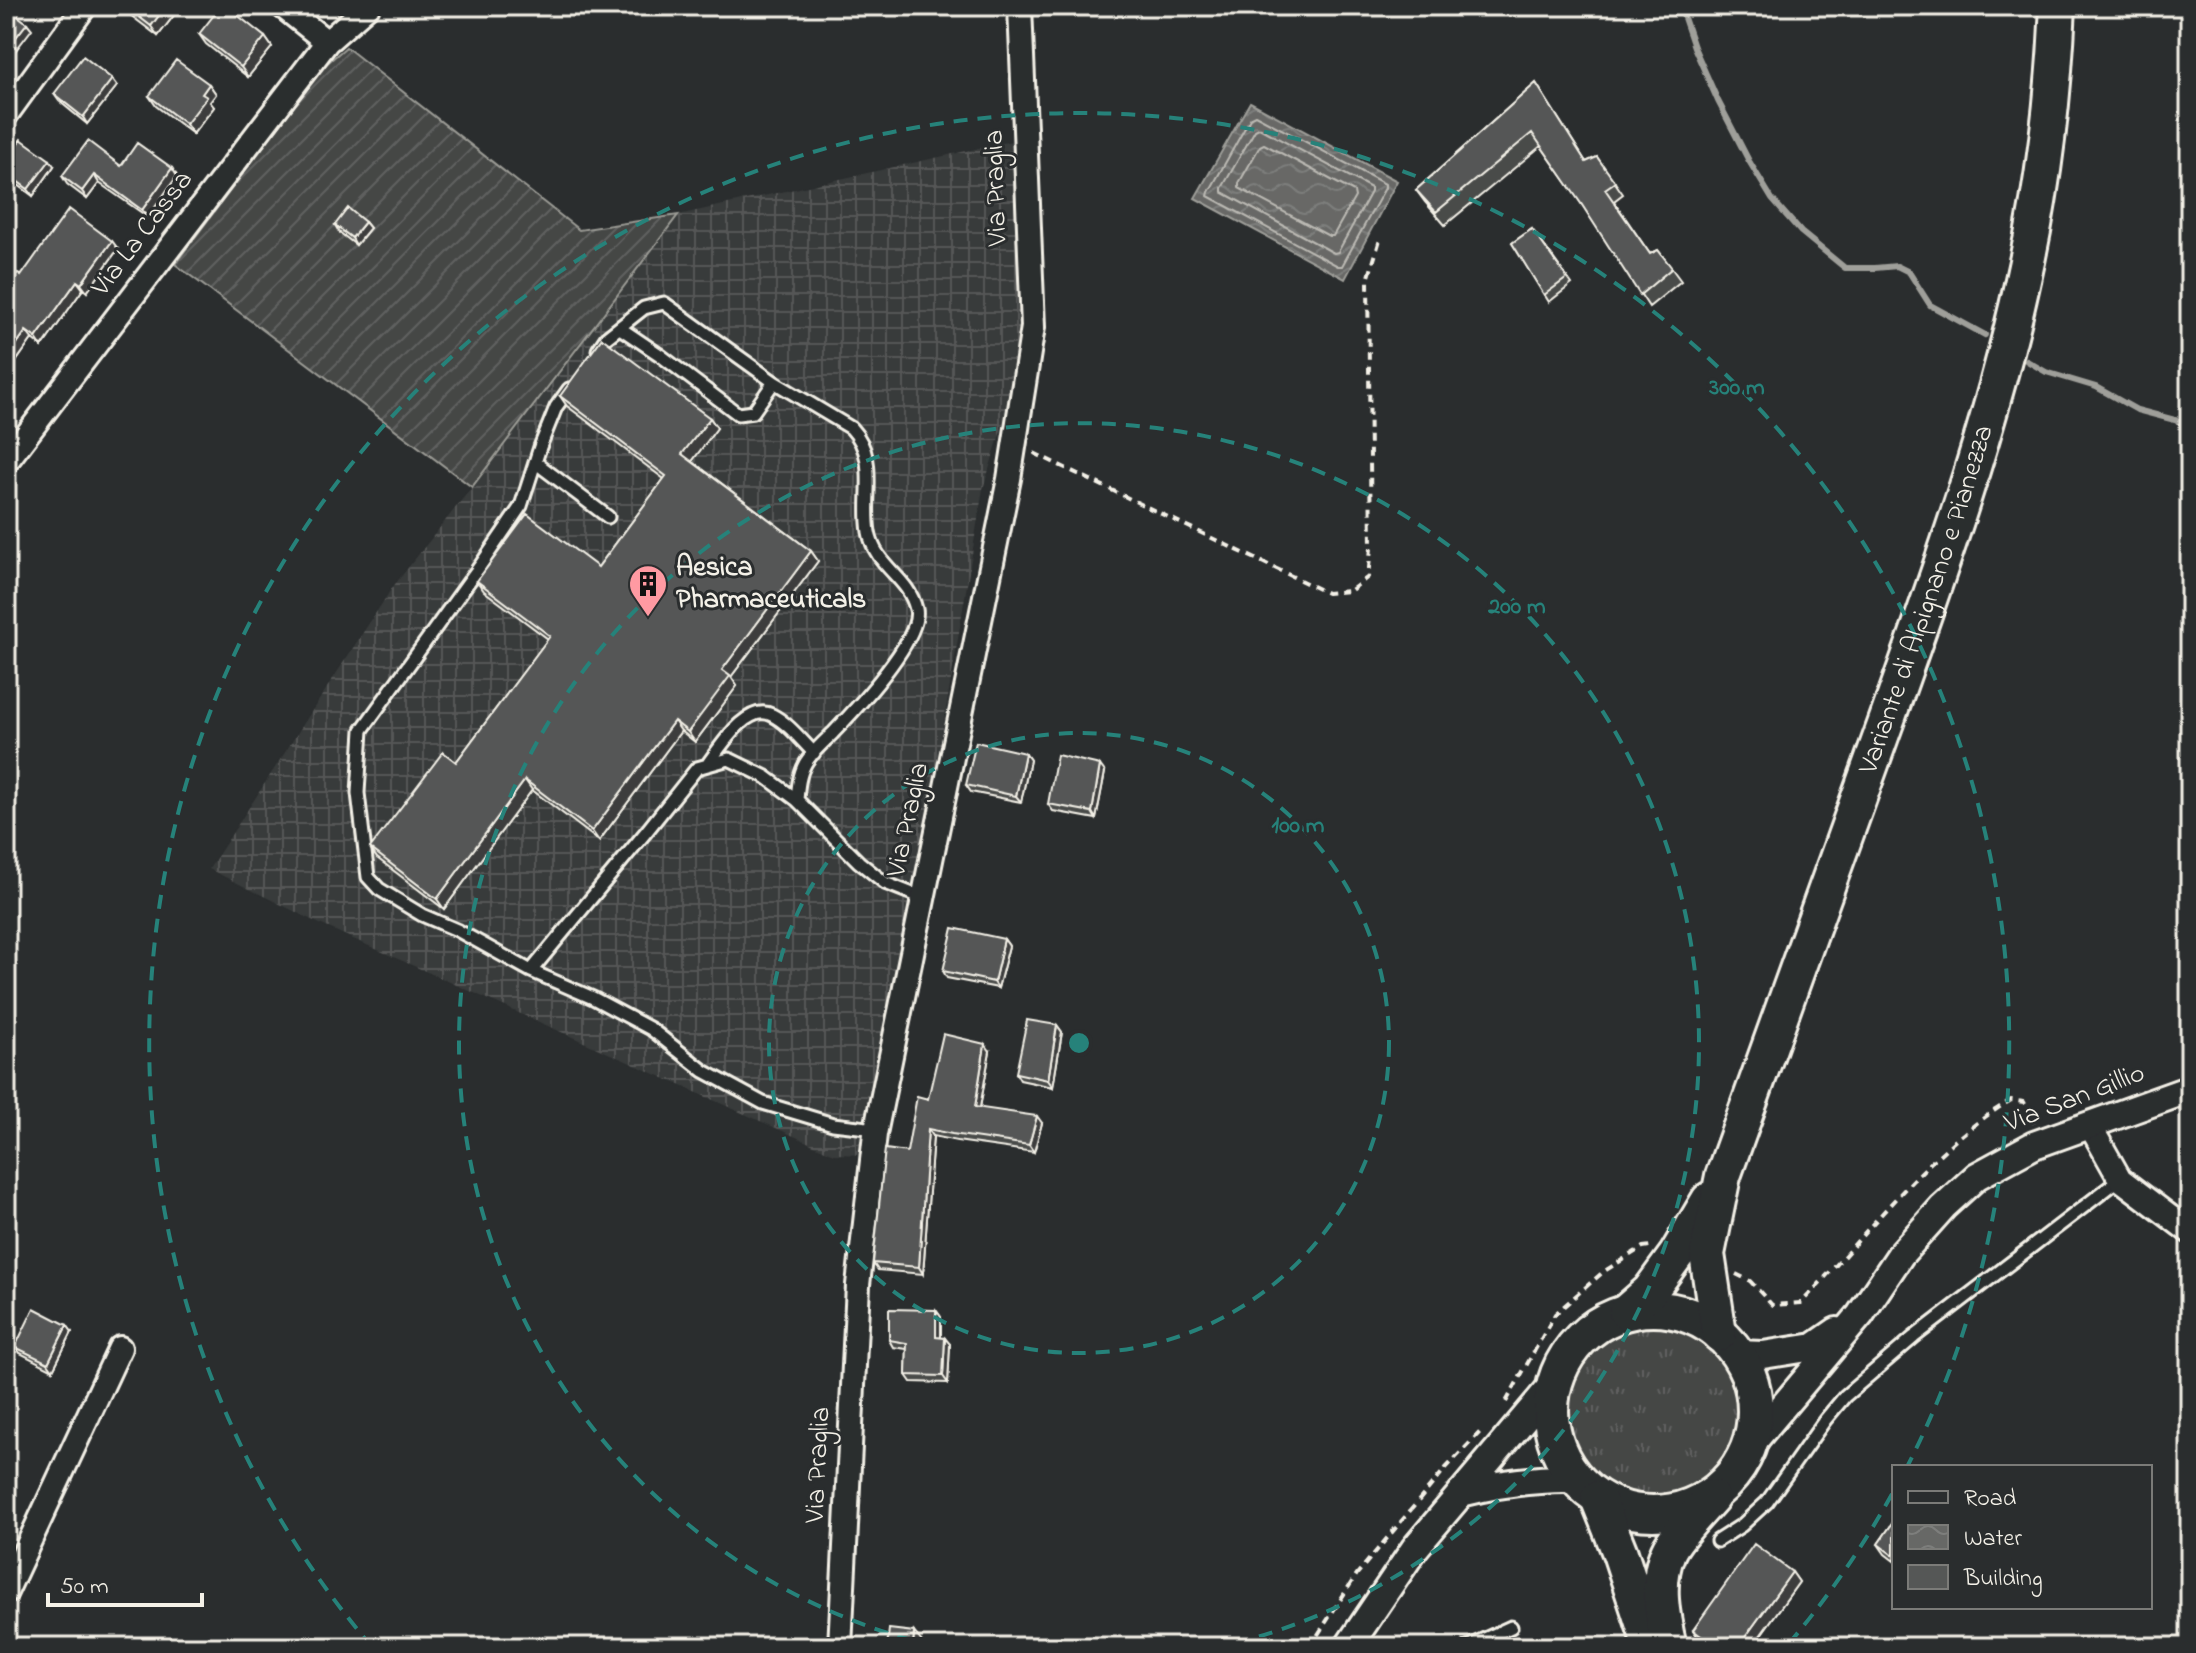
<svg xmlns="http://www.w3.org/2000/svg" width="2196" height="1653" font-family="'Indie Flower',sans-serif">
  <defs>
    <pattern id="industrial-grid" width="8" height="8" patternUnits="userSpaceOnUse" patternTransform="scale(2)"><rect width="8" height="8" fill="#373a3a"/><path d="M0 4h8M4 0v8" fill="none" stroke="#555756"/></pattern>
    <pattern id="grass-tufts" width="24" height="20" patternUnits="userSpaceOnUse" patternTransform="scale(2)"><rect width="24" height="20" fill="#444645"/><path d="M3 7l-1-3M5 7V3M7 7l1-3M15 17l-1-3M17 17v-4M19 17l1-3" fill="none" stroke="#606160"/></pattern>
    <pattern id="garden-furrows" width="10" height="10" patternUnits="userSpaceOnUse" patternTransform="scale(2)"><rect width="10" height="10" fill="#444645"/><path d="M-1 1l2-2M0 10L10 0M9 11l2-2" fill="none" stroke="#606160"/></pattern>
    <pattern id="water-waves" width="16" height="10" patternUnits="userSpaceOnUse" patternTransform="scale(2)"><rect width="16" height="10" fill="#676866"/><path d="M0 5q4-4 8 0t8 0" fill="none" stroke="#7d7e7c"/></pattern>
  </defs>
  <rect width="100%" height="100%" fill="#2a2d2e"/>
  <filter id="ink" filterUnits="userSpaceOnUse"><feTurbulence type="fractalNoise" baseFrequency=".0125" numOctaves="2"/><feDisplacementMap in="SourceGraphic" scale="16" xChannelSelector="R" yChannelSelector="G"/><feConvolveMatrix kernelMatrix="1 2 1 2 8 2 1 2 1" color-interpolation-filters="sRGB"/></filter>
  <g filter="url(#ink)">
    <path fill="url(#industrial-grid)" d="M1025,138L1033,327L983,489L875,1134L863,1155L834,1154L322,925L209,869L392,588L472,487L678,215Z"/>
    <path fill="url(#grass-tufts)" stroke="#9c9c96" stroke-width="2" d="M1565 1411a91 91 0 1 1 182 0a91 91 0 1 1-182 0Z"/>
    <path fill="url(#garden-furrows)" stroke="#9c9c96" stroke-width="2" d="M346,47L579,230L678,215L472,487L175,264L324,66Z"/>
    <path fill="url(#water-waves)" stroke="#9f9f9a" stroke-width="2" d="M1250,102L1397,181L1345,279L1195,198Z"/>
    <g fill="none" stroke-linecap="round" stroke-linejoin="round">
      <path stroke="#bcbab4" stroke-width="2" d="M1255,115L1385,184V188L1342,266H1338L1208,196L1209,192L1251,117Z
        M1259,128L1371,188V192L1338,252L1334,253L1222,192V188L1255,130Z
        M1264,144L1354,192L1355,197L1333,236H1329L1239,188V183L1260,146Z"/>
      <path stroke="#9f9f9a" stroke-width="6" d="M1680,6L1694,47L1718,101L1749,161L1772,199L1801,232L1845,268H1875L1897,266L1909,272L1930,305L1985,335
        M2027,361L2046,372L2096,387L2137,410L2190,424"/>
      <g stroke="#f4f1e8" stroke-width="17">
        <path id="service" d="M620,328L660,355L738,414L753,412L774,382
          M598,350L606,338L644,308L664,303L774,382L851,428C879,458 863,495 869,532C875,567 908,576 916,609C923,638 854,711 833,733C824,742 811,753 805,764C799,775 798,788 797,800L859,862L885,883L923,898
          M569,389L556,407L540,447L521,506L480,566L362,730L358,793L368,877L379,889L422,915L457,930L531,971L593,998L651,1029L704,1071L763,1103L833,1124L876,1129
          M535,462L608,517
          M707,765C720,748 747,702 772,715C788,723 801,740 814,753
          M531,971L646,832L697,768L729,759L766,777L797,800
          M1717,1541L1742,1525L1767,1502L1825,1420L1845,1396L1914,1337L2120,1179
          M1467,1647L1511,1627"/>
      </g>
      <g stroke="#f4f1e8" stroke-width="28">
        <path id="minor" d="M282,6L327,42
          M6,115L85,6
          M6,462L327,42L368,6
          M2089,1124L2120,1179L2190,1232
          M6,1592L120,1348
          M840,1647L858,1285L875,1134L1009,479L1033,327L1020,6"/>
      </g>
      <g stroke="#f4f1e8" stroke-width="32">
        <path id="tertiary" d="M1737,1354L1763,1355L1814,1347L1837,1331
          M1748,1448L1860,1315L1901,1254L1943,1207L1977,1176L2034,1145L2190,1089
          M1461,1493C1500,1483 1536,1478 1576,1479
          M1348,1647L1415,1548L1554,1383"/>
      </g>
      <g stroke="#f4f1e8" stroke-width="40">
        <g id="primary">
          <circle cx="1653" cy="1411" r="102"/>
          <path d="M1626,1312L1650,1291L1677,1254L1709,1200"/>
          <path id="s1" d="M1719,1334L1707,1254L1723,1176C1777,1026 1831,875 1885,725C1937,579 1990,432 2023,280C2043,190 2054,98 2058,6"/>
          <path d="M1598,1498L1620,1553L1651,1647"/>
          <path d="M1669,1647C1662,1617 1655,1582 1668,1552C1675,1536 1700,1511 1712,1497"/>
        </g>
      </g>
      <path stroke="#f4f1e8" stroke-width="4" stroke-dasharray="8 6" stroke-linecap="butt" d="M1034,453L1327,593L1350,591L1368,577L1371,548L1368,280L1381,236
        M1736,1274L1750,1281L1772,1305L1801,1303C1868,1234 1927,1150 2011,1100L2024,1102L2034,1123
        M1506,1402L1555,1314L1603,1272L1643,1247L1650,1246
        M1310,1647L1357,1574L1446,1468L1482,1430"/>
      <use href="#service" stroke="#2a2d2e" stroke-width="11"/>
      <use href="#minor" stroke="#2a2d2e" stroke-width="22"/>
      <use href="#tertiary" stroke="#2a2d2e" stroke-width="26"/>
      <use href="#primary" stroke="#2a2d2e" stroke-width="34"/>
    </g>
    <path fill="#494b4a" stroke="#f4f1e8" stroke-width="2" d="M122,6H181L158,36L125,11Z
      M199,34L265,37L272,47L248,77L206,44Z
      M1536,83L1586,162L1597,157L1623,194L1614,201L1650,254L1658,250L1681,281L1649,307L1583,206L1541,146L1445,225L1425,202L1416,190Z
      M209,84L216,94L210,102L214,107L193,134L156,106L149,96Z
      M117,86L87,124L59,101L54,94Z
      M6,160L54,166L33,196L6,176Z
      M121,166L172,168L177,176L148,217L99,183L87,199L67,184L62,176Z
      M365,222L370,228L356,245L339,232L335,225Z
      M1532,229L1572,284L1549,302L1512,243Z
      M112,241L118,249L87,292L83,289L42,347L32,339L6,376L21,276Z
      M560,396L710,418L717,428L692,461L811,551L818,561L731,677L737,686L695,742L681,731L599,841L532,790L444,909L377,858L370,848L456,762L548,639L484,591L477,581L598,567L664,479L567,406Z
      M1025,753L1030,760L1021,802L971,792L966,785Z
      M1105,772L1096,819L1053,811L1048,804Z
      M1004,939L1009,946L998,988L947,978L943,971Z
      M1057,1025L1062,1032L1053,1087L1020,1080L1016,1073Z
      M990,1051L980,1108L1042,1123L1034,1152L957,1141L933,1136L923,1274L878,1270L873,1263L907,1152L928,1099Z
      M936,1310L941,1317V1337L950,1344L948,1383L911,1382L906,1375L907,1349L893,1347L889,1340Z
      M67,1325L72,1332L53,1370L20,1353L15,1347Z
      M1894,1521V1561L1885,1554L1878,1544Z
      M1792,1572L1799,1582L1752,1647H1709L1700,1640L1693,1630Z"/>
    <path fill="#3c3d3c" stroke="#f4f1e8" stroke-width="2" d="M166,6H181L158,36L151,26Z
      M27,23L32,29L6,63V50Z
      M265,37L272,47L248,77L241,67Z
      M112,79L117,86L87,124L83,117Z
      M209,84L216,94L210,102L214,107L193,134L186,124L202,94Z
      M50,160L54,166L33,196L28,189Z
      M172,168L177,176L148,217L142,210Z
      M94,175L99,183L87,199L82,191Z
      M365,222L370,228L356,245L352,238Z
      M112,241L118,249L87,292L81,284Z
      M77,281L83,289L42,347L36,338Z
      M26,331L32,339L6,376V359Z
      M710,418L717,428L690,464L682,454Z
      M811,551L818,561L731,677L737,686L695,742L688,732L722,670Z
      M674,721L681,731L599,841L592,831Z
      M1025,753L1030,760L1021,802L1016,796Z
      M1100,765L1105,772L1096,819L1092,812Z
      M525,780L532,790L444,909L437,899Z
      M1004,939L1009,946L998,988L994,982Z
      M1057,1025L1062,1032L1053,1087L1048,1080Z
      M985,1044L990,1051L979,1113L975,1107Z
      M1037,1116L1042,1123L1034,1152L1029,1145Z
      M928,1129L933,1136L923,1274L919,1267Z
      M936,1310L941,1317V1344L936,1337Z
      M67,1325L72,1332L53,1370L48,1363Z
      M945,1338L950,1344L948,1383L943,1376Z
      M1792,1572L1799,1582L1752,1647H1738Z
      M914,1632L922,1642L921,1647H913Z"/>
    <path fill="#555756" stroke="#f4f1e8" stroke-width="2" d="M125,6H166L151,26Z
      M221,6H226L265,37L241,67L199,34Z
      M6,7L27,23L6,50Z
      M83,56L112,79L83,117L54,94Z
      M176,60L209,84L202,94L207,97L186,124L149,96Z
      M1536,83L1586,162L1597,157L1615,182L1605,189L1650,254L1658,250L1672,268L1640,295L1582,205L1532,133L1436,212L1416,190Z
      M21,139L50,160L28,189L6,173V160Z
      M88,141L121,166L137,143L172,168L142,210L94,175L82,191L62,176Z
      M348,208L365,222L352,238L335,225Z
      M69,209L112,241L81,284L77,281L36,338L26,331L6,359V265L21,276Z
      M1532,229L1567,278L1544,295L1512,243Z
      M602,338L710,418L682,454L811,551L722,670L730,676L688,732L674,721L592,831L525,780L437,899L370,848L443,752L456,762L550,636L477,581L527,514L598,567L666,476L560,396Z
      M976,742L1025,753L1016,796L966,785Z
      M1057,755L1100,765L1092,812L1048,804Z
      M953,928L1004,939L994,982L943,971Z
      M1027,1020L1057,1025L1048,1080L1016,1073Z
      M943,1034L985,1044L975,1107L1037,1116L1029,1145L952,1134L928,1129L919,1267L873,1263L885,1149L907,1152L917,1096L928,1099Z
      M34,1308L67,1325L48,1363L15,1347Z
      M889,1309L936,1310V1337L945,1338L943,1376L906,1375L907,1343L889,1340Z
      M1894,1521V1556L1878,1544Z
      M1754,1544L1792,1572L1738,1647H1716L1693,1630Z
      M889,1629L914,1632L913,1647H887Z"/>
  </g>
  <g fill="none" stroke="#26827a" stroke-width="4" stroke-dasharray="14 10">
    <circle cx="1079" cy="1043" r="310"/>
    <path d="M934 1646A620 620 0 1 1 1224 1646"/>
    <path d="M1892 1494A930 930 0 0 1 1786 1647M372 1647A930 930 0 1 1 1908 1465"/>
  </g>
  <defs>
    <g id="building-pin" transform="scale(2)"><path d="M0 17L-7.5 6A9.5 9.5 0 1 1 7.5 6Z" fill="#ff9aa2" stroke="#2a2d2e"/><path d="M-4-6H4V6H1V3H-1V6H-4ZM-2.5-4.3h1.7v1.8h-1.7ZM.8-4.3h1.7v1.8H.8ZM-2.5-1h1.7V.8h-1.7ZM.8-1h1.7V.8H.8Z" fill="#111"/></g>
  </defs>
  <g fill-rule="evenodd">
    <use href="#building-pin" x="648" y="584"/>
  </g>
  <g text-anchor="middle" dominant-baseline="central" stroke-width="6" stroke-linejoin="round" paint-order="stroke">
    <g font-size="28" fill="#f4f1e8" stroke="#2a2d2e">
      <text transform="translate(997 188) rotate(-92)">Via Praglia</text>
      <text transform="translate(143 234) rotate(-53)">Via La Cassa</text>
      <text stroke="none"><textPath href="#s1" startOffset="772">Variante di Alpignano e Pianezza</textPath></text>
      <text transform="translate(909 820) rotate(-78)">Via Praglia</text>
      <text transform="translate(2075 1099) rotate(-21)">Via San Gillio</text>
      <text transform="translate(819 1465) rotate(-87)">Via Praglia</text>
    </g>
    <g font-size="28" font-weight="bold" fill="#f4f1e8" stroke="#2a2d2e" text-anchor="start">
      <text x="676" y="568">Aesica<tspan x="676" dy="32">Pharmaceuticals</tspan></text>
    </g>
  </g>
  <circle cx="1079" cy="1043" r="12" fill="#26827a" stroke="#2a2d2e" stroke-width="4"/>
  <g font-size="24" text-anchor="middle" font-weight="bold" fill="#26827a" stroke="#2a2d2e" stroke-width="6" stroke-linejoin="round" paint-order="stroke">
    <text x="1737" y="394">300 m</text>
    <text x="1517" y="613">200 m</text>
    <text x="1298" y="832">100 m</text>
  </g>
  <rect width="2196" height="1653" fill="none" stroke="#2a2d2e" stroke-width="32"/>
  <rect x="16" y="16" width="2164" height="1621" fill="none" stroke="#f4f1e8" stroke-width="3" filter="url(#ink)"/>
  <rect x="1892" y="1465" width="260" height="144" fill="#2a2d2e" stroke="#7b7b78" stroke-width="2"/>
  <rect x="1908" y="1491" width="40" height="12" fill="#2a2d2e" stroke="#7b7b78" stroke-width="2"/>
  <text x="1964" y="1505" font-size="24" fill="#f4f1e8">Road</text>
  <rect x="1908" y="1525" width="40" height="24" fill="url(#water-waves)" stroke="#7b7b78" stroke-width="2"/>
  <text x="1964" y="1545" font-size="24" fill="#f4f1e8">Water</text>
  <rect x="1908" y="1565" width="40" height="24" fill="#555756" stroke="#7b7b78" stroke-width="2"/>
  <text x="1964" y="1585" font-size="24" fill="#f4f1e8">Building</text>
  <path d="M48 1593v12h154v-12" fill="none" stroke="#f4f1e8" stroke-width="4"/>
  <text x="60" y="1593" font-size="24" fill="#f4f1e8" stroke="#2a2d2e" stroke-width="6" paint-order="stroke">50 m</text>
</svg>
